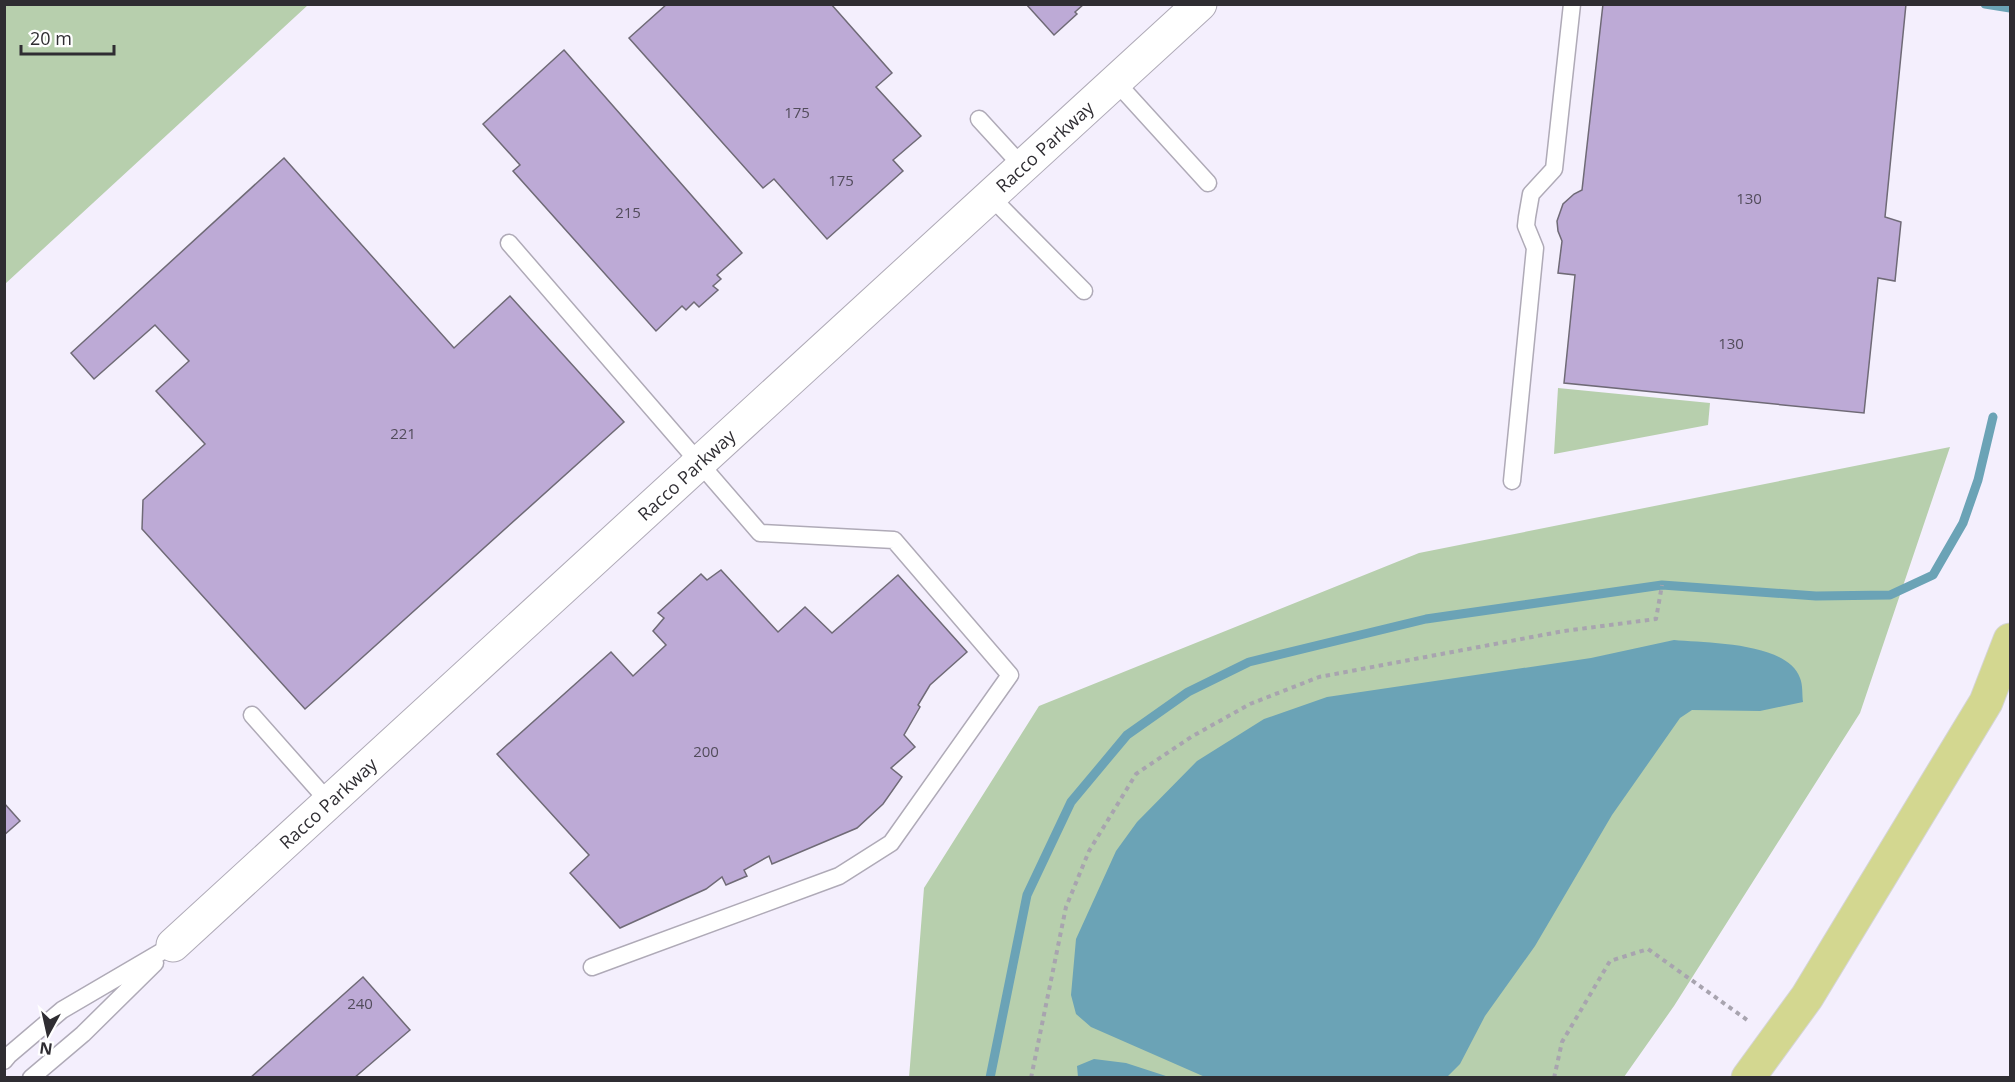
<svg xmlns="http://www.w3.org/2000/svg" width="2015" height="1082" font-family="'Open Sans',sans-serif">
  <rect width="100%" height="100%" fill="#f4effd"/>
  <path fill="#b7cfad" d="M5,4H308V5L5,284Z
    M1558,388L1710,403L1708,425L1554,454Z
    M1950,447L1860,713L1674,1006L1624,1077L909,1078L924,888L1039,706L1419,553Z"/>
  <path fill="#6ba3b6" d="M1674,640C1707,643 1787,642 1800,678C1803,685 1802,695 1803,702L1760,711L1692,710L1680,718L1612,815L1535,946L1485,1016L1460,1064L1447,1077H1205L1091,1027L1076,1014L1071,995L1076,939L1116,851L1137,822L1197,761L1264,719L1327,697L1591,658Z
    M1094,1059L1126,1063L1169,1077H1078L1077,1066Z"/>
  <g fill="none" stroke-linecap="round" stroke-linejoin="round">
    <path stroke="#6ba3b6" stroke-width="9" d="M1985,4L2010,8
      M990,1078L1027,895L1071,802L1127,735L1188,692L1249,662L1426,619L1662,585L1816,596L1890,595L1933,575L1963,523L1978,480L1993,417"/>
  </g>
  <path fill="#bdaad6" stroke="#6f6a76" stroke-width="1.5" d="M667,4H831L892,73L876,87L921,136L893,160L903,171L827,239L774,179L763,188L629,38Z
    M1026,4H1084L1075,12L1077,14L1054,35Z
    M1603,4H1906L1885,217L1901,222L1895,281L1878,278L1864,413L1564,383L1575,275L1558,273L1562,241L1558,231L1557,221L1563,204L1574,194L1582,190Z
    M564,50L742,253L717,275L721,279L713,286L718,290L699,307L694,302L686,310L682,306L656,331L513,171L520,165L483,124Z
    M284,158L454,348L510,296L624,422L305,709L142,529L143,500L205,444L156,391L189,361L155,325L94,379L71,353Z
    M721,570L778,632L805,607L832,633L898,575L967,652L930,685L918,705L920,707L904,735L915,747L891,768L902,777L883,804L857,828L772,864L769,856L744,870L747,876L726,885L722,877L706,889L620,928L570,873L589,855L497,754L611,652L633,676L666,645L653,631L664,618L658,613L701,574L707,580Z
    M4,803L20,821L4,835Z
    M363,977L410,1030L354,1078H250Z"/>
  <g fill="none" stroke-linecap="round" stroke-linejoin="round">
    <g stroke="#afaab7" stroke-width="19">
      <path id="service" d="M1116,82L1208,183
        M979,119L1023,167
        M991,197L1084,291
        M509,243L760,533L894,540L1010,675L891,843L839,876L592,967
        M1512,481L1535,248L1526,226L1527,217L1531,194L1554,169L1572,4
        M252,715L329,802
        M4,1061L9,1055L62,1010L173,945
        M31,1078L83,1034L155,963"/>
    </g>
    <g stroke="#afaab7" stroke-width="35">
      <g id="minor">
        <path id="s1" d="M173,945L1200,4"/>
      </g>
    </g>
    <g stroke="#d5d5d6" stroke-width="35">
      <path id="motorway" d="M1748,1078L1807,997L1986,702L2010,640"/>
    </g>
    <path stroke="#a8a4af" stroke-width="4" stroke-dasharray="4.5 4.5" stroke-linecap="butt" d="M1031,1078L1066,907L1089,851L1136,774L1191,737L1250,704L1319,677L1564,631L1656,619L1662,585
      M1554,1078L1562,1042L1610,961L1648,949L1750,1022"/>
    <use href="#service" stroke="#fff" stroke-width="16"/>
    <use href="#minor" stroke="#fff" stroke-width="33"/>
    <use href="#motorway" stroke="#d3d790" stroke-width="33"/>
  </g>
  <g text-anchor="middle" dominant-baseline="central" stroke-width="6" stroke-linejoin="round" paint-order="stroke">
    <g font-size="15" fill="#524c5b">
      <text x="797" y="112">175</text>
      <text x="841" y="180">175</text>
      <text x="1749" y="198">130</text>
      <text x="628" y="212">215</text>
      <text x="1731" y="343">130</text>
      <text x="403" y="433">221</text>
      <text x="706" y="751">200</text>
      <text x="360" y="1003">240</text>
    </g>
    <g font-size="18" fill="#2f2d32" stroke="#fff">
      <text stroke="none"><textPath href="#s1" startOffset="1182">Racco Parkway</textPath></text>
      <text stroke="none"><textPath href="#s1" startOffset="696">Racco Parkway</textPath></text>
      <text stroke="none"><textPath href="#s1" startOffset="210">Racco Parkway</textPath></text>
    </g>
  </g>
  <rect width="2015" height="1082" fill="none" stroke="#2f2d32" stroke-width="12"/>
  <g transform="translate(48 1034) rotate(188)" stroke="#ffffff" stroke-width="4.5" paint-order="stroke">
  <path d="M0-4.5L10 22L0 15L-10 22Z" fill="#2f2d32"/>
  <text y="-9" font-size="16" font-weight="bold" text-anchor="middle" fill="#2f2d32">N</text>
  </g>
  <path d="M21 45v9h93v-9" fill="none" stroke="#2f2d32" stroke-width="3"/>
  <text x="30" y="45" font-size="18" fill="#2f2d32" stroke="#ffffff" stroke-width="4.5" paint-order="stroke">20 m</text>
</svg>
